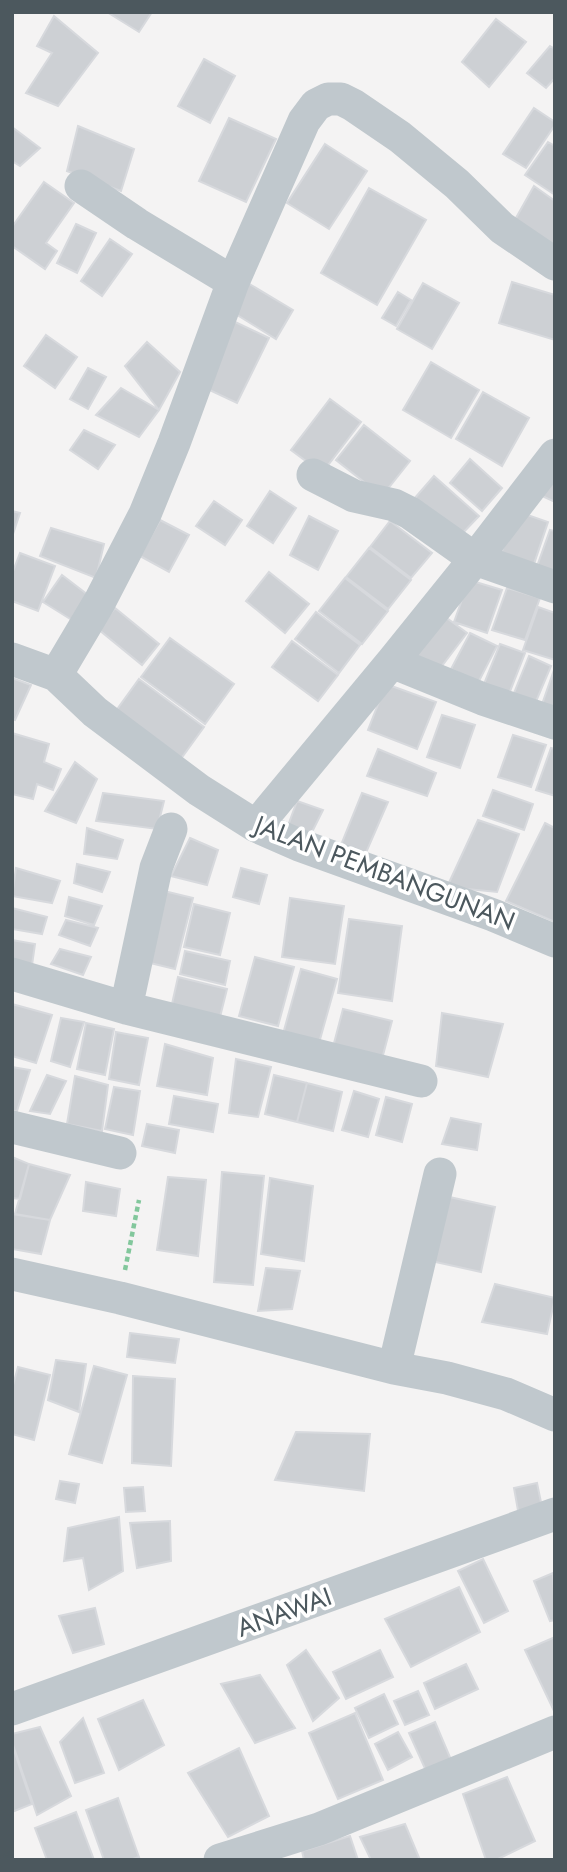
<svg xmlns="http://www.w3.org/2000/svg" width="567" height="1872" font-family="Jost,sans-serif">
  <rect width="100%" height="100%" fill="#f4f3f3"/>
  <path fill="#cdd0d4" stroke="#d7d9dd" stroke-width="2" d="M107,12H152L139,32Z
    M54,16L98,53L58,106L26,93L52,53L37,46Z
    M496,19L526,42L489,87L462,62Z
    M550,46L555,49V78L546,88L527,73Z
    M204,59L235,76L210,123L178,106Z
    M534,108L555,122V125L526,168L503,154Z
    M229,118L276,139L246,202L199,181Z
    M78,126L134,149L121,191L67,171Z
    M12,127L40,148L20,166L12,161Z
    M548,142L555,146V195L525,175Z
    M325,144L367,171L329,229L287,203Z
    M44,182L74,203L46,243L57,251L45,269L12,246V227Z
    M534,186L555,201V252L512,225Z
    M369,188L426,220L377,305L321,273Z
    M76,224L96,233L77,273L57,263Z
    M110,239L132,254L102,296L81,281Z
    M246,282L293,310L276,339L229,310Z
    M512,282L555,295V340L499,323Z
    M423,283L459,303L432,349L397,329Z
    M398,292L411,300L396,326L382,318Z
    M233,321L269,338L237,403L201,386Z
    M46,335L77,357L55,388L24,366Z
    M147,342L180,372L159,410L125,366Z
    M431,362L479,390L451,438L403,410Z
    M88,368L106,377L88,409L70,399Z
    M121,388L159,410L139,437L96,415Z
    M483,392L529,418L502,466L456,439Z
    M330,399L361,422L322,473L291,450Z
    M364,425L410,461L382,496L336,460Z
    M84,430L115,445L98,469L70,450Z
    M470,459L502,488L482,511L450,483Z
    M555,472V502L540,495Z
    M434,476L479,516L458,538L414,499Z
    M270,491L296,508L273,543L247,526Z
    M214,501L242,520L225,545L196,526Z
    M12,511L20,513L12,537Z
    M516,511L548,522L534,564L501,554Z
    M309,516L338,531L318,570L290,555Z
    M160,520L189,535L169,572L140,556Z
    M390,521L432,553L411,578L370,547Z
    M51,528L104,544L96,578L40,556Z
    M550,530L555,531V578L535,572Z
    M369,548L411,580L388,609L346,577Z
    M20,553L55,566L38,611L12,601V574Z
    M269,572L309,604L285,633L246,601Z
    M62,575L92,598L75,622L43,602Z
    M345,578L388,611L362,644L319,611Z
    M469,580L502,590L487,633L454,622Z
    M507,588L540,598L525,640L492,630Z
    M538,607L555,613V660L523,650Z
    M115,608L159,644L142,665L98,629Z
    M316,612L360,645L339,673L295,639Z
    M440,613L467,633L435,675L408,655Z
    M470,633L497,646L478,683L451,669Z
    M170,638L234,684L205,724L141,677Z
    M292,641L338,675L318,701L272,667Z
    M500,644L525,653L507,699L482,689Z
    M529,656L551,666L532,711L510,703Z
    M555,667V714L540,710Z
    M12,678L31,685L15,720L12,719Z
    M139,679L204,727L175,767L110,719Z
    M386,684L436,702L417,749L368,730Z
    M442,715L475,725L460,768L427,757Z
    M12,733L49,744L44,762L61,769L53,790L37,784L33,799L12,794Z
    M513,735L546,745L531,787L498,777Z
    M551,748L555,749V796L536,790Z
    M378,749L436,773L427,796L367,776Z
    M75,762L97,779L76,823L45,811Z
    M493,790L533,804L524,830L483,816Z
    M103,793L164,801L157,829L96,821Z
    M362,793L388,802L365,855L341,845Z
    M297,801L323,810L309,838L286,831Z
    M478,820L519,834L497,892L447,887Z
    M545,823L555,828V922L506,901Z
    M87,828L123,840L117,859L84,854Z
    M190,838L218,850L207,885L171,876Z
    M77,864L110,872L102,892L74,883Z
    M16,868L60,881L52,903L12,896Z
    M241,868L267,875L259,904L233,897Z
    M164,891L193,898L175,969L146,962Z
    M69,897L102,906L94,925L65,916Z
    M290,898L344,906L335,964L282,957Z
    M194,904L230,913L220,955L184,947Z
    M12,908L47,917L42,934L12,929Z
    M349,919L402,926L392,1001L338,993Z
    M66,920L98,928L90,946L59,935Z
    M12,940L35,944L32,965L12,962Z
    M60,949L91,957L83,975L51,964Z
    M185,951L230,961L225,985L180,974Z
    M255,957L294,967L278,1026L239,1016Z
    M301,969L337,979L319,1043L283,1034Z
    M178,977L227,989L218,1025L170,1013Z
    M12,1004L52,1015L36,1063L12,1056Z
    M343,1009L392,1021L382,1059L333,1047Z
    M442,1013L503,1024L488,1077L436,1066Z
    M61,1018L84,1022L70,1067L51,1061Z
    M86,1023L114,1029L105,1075L77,1069Z
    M116,1032L148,1038L139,1085L109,1079Z
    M165,1044L213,1058L207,1095L157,1086Z
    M236,1059L271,1067L258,1117L229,1113Z
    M12,1067L30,1070L17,1111H12Z
    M47,1075L66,1081L50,1114L30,1111Z
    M274,1075L307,1083L297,1122L265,1114Z
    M75,1076L108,1085L102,1131L67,1124Z
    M307,1083L342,1092L333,1131L297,1122Z
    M114,1087L140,1091L133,1135L105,1129Z
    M354,1091L379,1099L368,1137L342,1130Z
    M174,1096L218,1104L213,1132L169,1124Z
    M386,1097L412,1104L402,1142L376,1135Z
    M451,1118L481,1124L477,1150L442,1144Z
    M147,1124L179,1130L175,1153L142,1146Z
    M12,1157L29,1164L20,1199L12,1198Z
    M29,1164L70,1175L50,1220L15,1214Z
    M222,1172L264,1176L253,1285L214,1282Z
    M168,1177L206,1180L198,1256L157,1250Z
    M270,1178L313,1186L304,1261L261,1254Z
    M86,1182L120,1189L116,1216L83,1211Z
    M445,1196L495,1207L481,1272L431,1261Z
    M12,1214L50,1220L41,1254L12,1249Z
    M266,1268L300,1271L292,1309L258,1311Z
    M495,1284L555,1298L547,1334L482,1322Z
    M130,1333L179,1339L175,1363L127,1357Z
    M56,1360L86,1364L79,1412L48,1400Z
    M94,1366L127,1375L102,1463L69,1454Z
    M18,1367L50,1375L34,1440L12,1434V1389Z
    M133,1376L175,1379L171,1466L132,1463Z
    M296,1432L370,1434L364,1491L275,1480Z
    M60,1481L79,1484L75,1503L56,1499Z
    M537,1483L543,1512L519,1516L514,1488Z
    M143,1487L145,1511L126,1512L124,1488Z
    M119,1517L123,1571L89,1590L83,1558L64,1561L68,1528Z
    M170,1521L171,1561L137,1568L130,1523Z
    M483,1559L508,1611L484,1623L458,1571Z
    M553,1573L555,1620L550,1621L534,1581Z
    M459,1587L480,1632L411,1667L385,1619Z
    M95,1608L104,1644L73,1653L59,1616Z
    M555,1637V1713L525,1650Z
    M306,1650L339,1698L313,1721L287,1665Z
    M380,1650L393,1677L346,1699L333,1672Z
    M466,1664L478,1689L435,1709L424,1683Z
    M260,1675L295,1728L255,1743L221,1684Z
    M418,1691L429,1715L405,1725L394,1701Z
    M384,1694L398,1724L369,1738L355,1708Z
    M143,1700L164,1745L119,1770L98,1719Z
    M355,1713L383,1780L338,1799L309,1733Z
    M83,1718L104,1773L75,1783L60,1742Z
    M435,1722L452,1762L427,1773L409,1733Z
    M40,1727L71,1796L37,1815L12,1742V1734Z
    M398,1732L412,1757L388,1770L375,1744Z
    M239,1748L269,1816L228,1837L188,1773Z
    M14,1750L32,1804L12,1812V1751Z
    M507,1777L535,1841L496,1860H486L463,1794Z
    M118,1798L139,1857L130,1860H104L86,1810Z
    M76,1812L94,1860H47L35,1828Z
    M405,1824L420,1860H371L360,1837Z
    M350,1836L358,1860H304L302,1851Z"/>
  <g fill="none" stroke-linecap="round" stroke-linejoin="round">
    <path stroke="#82c79c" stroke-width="4.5" stroke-dasharray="5 3.5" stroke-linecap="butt" d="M125,1270L139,1200"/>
    <path stroke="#c0c8cd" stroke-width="33" d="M81,186L137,224L233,282
      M313,475L354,496L394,505L410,513L475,559L555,587
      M12,659L56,675L95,712L199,790L256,826L299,845L493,915L555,941
      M392,662L475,559L555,455
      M56,675L100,601L145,514L174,443L233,282L304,121L316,105L328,99H341L353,105L400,137L457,184L502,228L555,264
      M256,826L392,662L483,699L555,723
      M12,974L126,1008L421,1081
      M126,1008L156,868L171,829
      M12,1127L120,1153
      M12,1274L120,1298L394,1368L447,1378L506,1394L555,1415
      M394,1368L440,1174
      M12,1709L555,1514
      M220,1860L319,1829L555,1732"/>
  </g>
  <g text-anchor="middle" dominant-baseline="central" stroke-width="7" stroke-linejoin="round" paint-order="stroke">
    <g font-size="26" fill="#4c585e" stroke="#fff">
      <text transform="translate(385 873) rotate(21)">JALAN PEMBANGUNAN</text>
      <text transform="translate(284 1612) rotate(-20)">ANAWAI</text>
    </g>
  </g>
  <rect width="567" height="1872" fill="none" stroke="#4c585e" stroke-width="28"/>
</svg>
